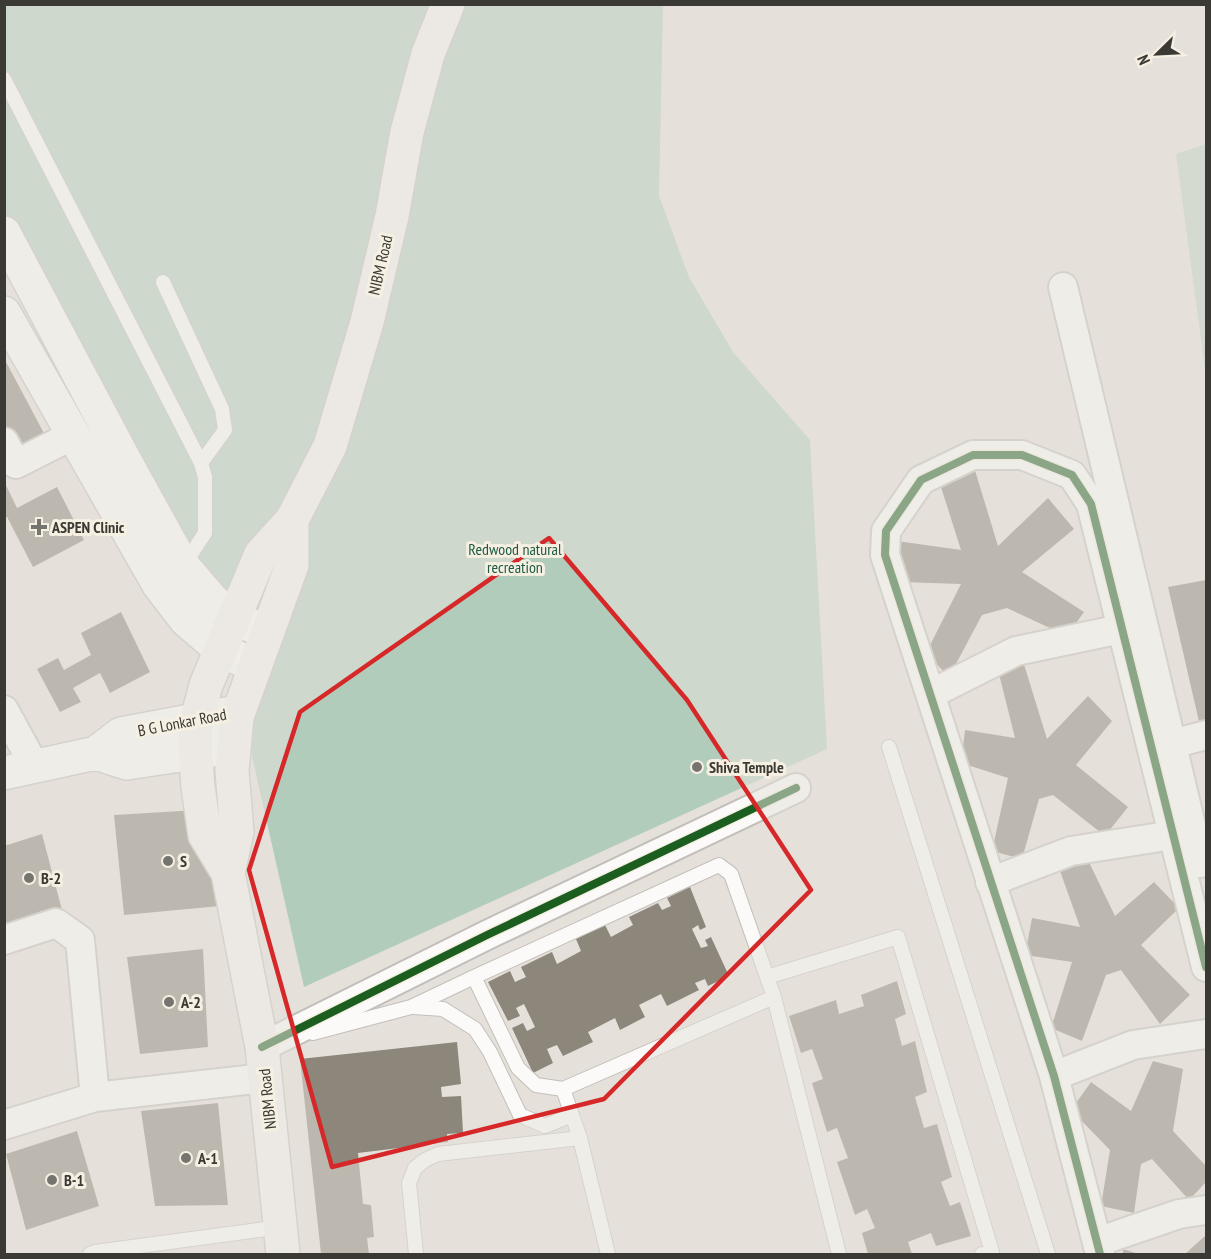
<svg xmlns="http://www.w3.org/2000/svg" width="1211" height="1259" font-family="'PT Sans Narrow',sans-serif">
  <rect width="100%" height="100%" fill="#e5e1da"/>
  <path fill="#bed1c4" d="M1206,144V377L1176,154Z"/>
  <path fill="#b2ccbc" d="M4,5H663L659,196L689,277L733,352L810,440L827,749L304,987L218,605L5,217Z"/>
  <path fill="#8c867b" d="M4,358L47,439L24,451L12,428L4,431Z
    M974,467L998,546L1048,498L1074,529L1022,572L1084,612L1067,636L1007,608L982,615L949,677L926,653L961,584L901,582L897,541L961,550L940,484Z
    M4,481L17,508L57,487L84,540L33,567L7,517L4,518Z
    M1206,580V725L1200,726L1168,587Z
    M121,612L150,672L110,693L100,673L73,688L81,702L60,712L37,669L58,658L64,670L91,655L81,633Z
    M1023,661L1047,739L1088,696L1112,721L1076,765L1128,807L1105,836L1053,795L1039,799L1022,859L992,851L1008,778L961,763L965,730L1015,738L998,670Z
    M215,809L220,906L124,915L114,815Z
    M42,834L62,910L4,926V846Z
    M1087,858L1115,916L1154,882L1179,908L1141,945L1190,995L1160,1024L1121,970L1106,975L1082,1041L1051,1028L1072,962L1025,955L1032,918L1080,927L1060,871Z
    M690,887L706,927L700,930L698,925L692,929L701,948L708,946L705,940L711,937L729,976L708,986L705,979L695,983L699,990L667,1006L661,994L639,1005L645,1017L620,1030L615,1018L588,1032L593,1042L563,1056L557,1045L547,1049L553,1063L533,1073L512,1028L523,1023L527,1031L535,1027L524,1004L516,1008L520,1016L508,1021L488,982L510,971L515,982L526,977L521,967L552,952L557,964L581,951L576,939L605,925L611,937L633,925L629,917L658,903L662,910L671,906L667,898Z
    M203,949L208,1047L140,1054L127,957Z
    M897,981L906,1014L895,1019L902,1046L915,1041L927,1092L915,1097L924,1128L937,1124L952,1177L941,1182L950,1206L960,1202L971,1236L936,1246L931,1233L908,1242L912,1254H868L862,1233L875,1228L867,1209L855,1215L837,1162L848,1158L837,1128L827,1132L812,1083L823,1079L812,1049L801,1053L789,1016L836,1000L839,1014L864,1006L861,995Z
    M457,1042L461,1084L441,1087L442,1097L461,1096L463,1133L447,1134L448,1142L358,1153L363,1204L371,1205L374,1237L367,1238L369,1254H321L300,1059Z
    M1153,1061L1183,1069L1173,1131L1206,1166V1182L1189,1200L1152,1159L1141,1164L1134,1213L1101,1206L1110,1150L1071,1110L1091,1082L1131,1111Z
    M218,1103L228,1205L155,1206L141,1111Z
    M77,1131L99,1206L26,1230L6,1154Z
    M1206,1235V1254H1185Z
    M1123,1249L1139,1254H1123Z"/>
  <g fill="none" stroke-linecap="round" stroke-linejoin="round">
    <g stroke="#c2bfba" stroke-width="16">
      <path id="service" d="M4,79L201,463L205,477V533L184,565
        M163,282L222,409L225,430L201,463
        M889,747L1048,1254
        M474,977L719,865L731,874L774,997
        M767,977L898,937L992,1252L982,1254
        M413,1007L443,1009L475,1029L490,1052L520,1115L545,1126L572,1115
        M313,1033L411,1007L474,977L518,1068L536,1085L563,1089
        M90,1254L95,1252L281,1227
        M416,1254L409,1183L415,1168L425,1160L438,1154L580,1138
        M608,1254L580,1138L563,1089L774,997L839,1254"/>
    </g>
    <g stroke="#c2bfba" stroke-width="32">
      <path id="minor" d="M1063,287L1200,863L1206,862
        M4,442L16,464L73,435
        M931,694L1016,651L1121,629
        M4,710L34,765
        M1172,744L1206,735
        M990,882L1071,851L1173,835
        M4,940L56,923L80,940L95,1097
        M262,1047L487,935L796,788
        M1054,1076L1133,1045L1206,1034
        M4,1125L95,1097L264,1078
        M1097,1242L1179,1214L1206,1210
        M1100,1254L1054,1076L885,555L886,531L921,480L973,455H1022L1072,475L1091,504L1206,967"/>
    </g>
    <g stroke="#c2bfba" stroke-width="36">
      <path id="tertiary" d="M4,233L125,461L183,566L213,601L235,617L267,634
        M4,313L159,585L186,620L221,650L255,666
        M96,753L127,763L233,747
        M4,773L96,753L121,734L238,712"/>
    </g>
    <g stroke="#c2bfba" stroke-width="36">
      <path id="secondary" d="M228,873L237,832L232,771L237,717L292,565V520
        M283,1254L262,1047L228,873L205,835L198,787L195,747L196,723L206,685L261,554L292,520L330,446L367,322L392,216L407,132L428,54L448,4"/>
    </g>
    <use href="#service" stroke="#fbfaf9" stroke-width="14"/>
    <use href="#minor" stroke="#fbfaf9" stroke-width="28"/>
    <use href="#tertiary" stroke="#fbfaf9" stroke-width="33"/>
    <use href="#secondary" stroke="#f4efee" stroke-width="33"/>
    <g stroke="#f6f0e3" stroke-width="11">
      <path id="cycleway" d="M262,1047L487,935L796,788
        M1100,1254L1054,1076L885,555L886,531L921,480L973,455H1022L1072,475L1091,504L1206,967"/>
    </g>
    <use href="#cycleway" stroke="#1b5e20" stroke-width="8"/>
  </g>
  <path d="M0 0H1211V1259H0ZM549,538L687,700L811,890L604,1099L332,1167L249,870L300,712Z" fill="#e5e1da" fill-opacity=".55" fill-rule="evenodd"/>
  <path fill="none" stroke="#d62828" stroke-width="4.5" stroke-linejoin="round" d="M549,538L687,700L811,890L604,1099L332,1167L249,870L300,712Z"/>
  <g fill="#76746e" stroke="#f6f0e3" stroke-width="2">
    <path d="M36 518h6v6h6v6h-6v6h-6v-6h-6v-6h6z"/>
    <circle cx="697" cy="767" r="6"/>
    <circle cx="168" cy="861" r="6"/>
    <circle cx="29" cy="878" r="6"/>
    <circle cx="169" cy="1002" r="6"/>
    <circle cx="186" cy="1158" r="6"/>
    <circle cx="52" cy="1180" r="6"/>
  </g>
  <g text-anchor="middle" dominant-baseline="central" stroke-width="6" stroke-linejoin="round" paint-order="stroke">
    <g font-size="16" fill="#3b3934" stroke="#f6f0e3">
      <text transform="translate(380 265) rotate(-77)">NIBM Road</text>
      <text transform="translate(182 722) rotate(-11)">B G Lonkar Road</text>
      <text transform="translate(267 1099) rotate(-96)">NIBM Road</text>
    </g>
    <g font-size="16" font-weight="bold" fill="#3b3934" stroke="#f6f0e3" text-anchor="start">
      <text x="52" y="527">ASPEN Clinic</text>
      <text x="709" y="767">Shiva Temple</text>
      <text x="180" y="861">S</text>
      <text x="41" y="878">B-2</text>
      <text x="181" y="1002">A-2</text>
      <text x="198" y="1158">A-1</text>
      <text x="64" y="1180">B-1</text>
    </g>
    <g font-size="16" fill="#1e5a43" stroke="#f6f0e3">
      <text x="515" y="549">Redwood natural<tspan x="515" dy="18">recreation</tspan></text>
    </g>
  </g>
  <rect width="1211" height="1259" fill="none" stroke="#3b3934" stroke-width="12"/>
  <g transform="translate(1157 54) rotate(246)" stroke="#f6f0e3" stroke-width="4.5" paint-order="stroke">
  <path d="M0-4.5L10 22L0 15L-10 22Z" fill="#3b3934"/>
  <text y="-9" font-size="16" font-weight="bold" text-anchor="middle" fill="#3b3934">N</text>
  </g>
</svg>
